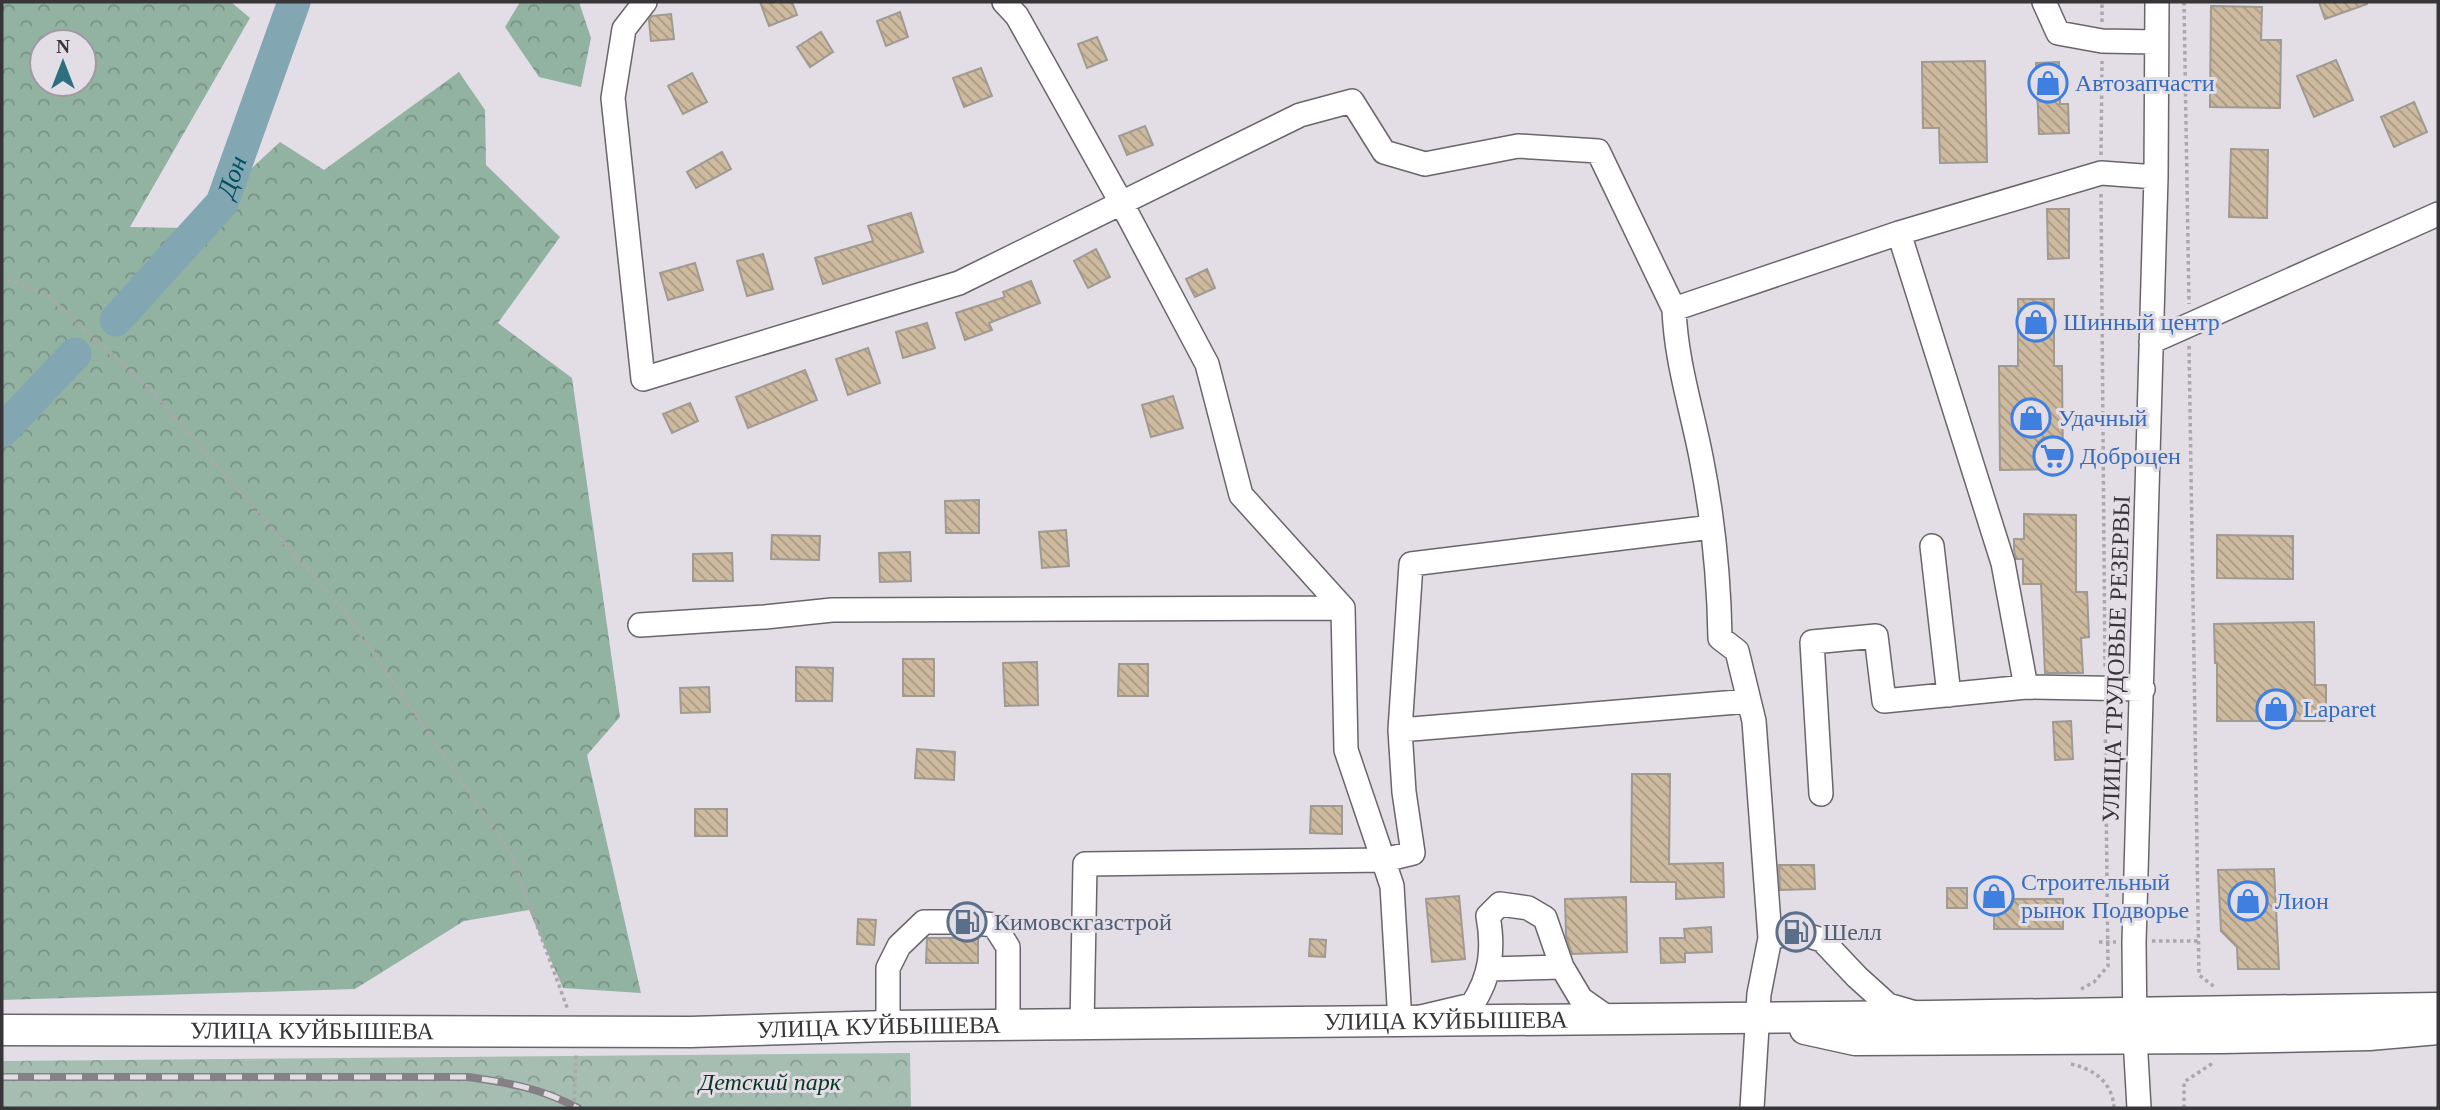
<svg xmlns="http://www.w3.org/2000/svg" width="2440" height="1110" font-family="'Times New Roman',serif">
  <defs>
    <pattern id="forest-crowns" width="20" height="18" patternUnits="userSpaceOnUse" patternTransform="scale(1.75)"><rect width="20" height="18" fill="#92b3a2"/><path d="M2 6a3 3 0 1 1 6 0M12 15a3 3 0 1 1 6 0" fill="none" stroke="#789285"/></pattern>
    <pattern id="park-crowns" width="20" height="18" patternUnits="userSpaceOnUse" patternTransform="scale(1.75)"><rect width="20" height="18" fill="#a5beb1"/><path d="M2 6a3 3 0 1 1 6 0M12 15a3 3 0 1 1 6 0" fill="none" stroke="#879b91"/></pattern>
    <pattern id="building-back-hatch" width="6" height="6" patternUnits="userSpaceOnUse" patternTransform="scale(1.75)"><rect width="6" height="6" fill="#ceba9f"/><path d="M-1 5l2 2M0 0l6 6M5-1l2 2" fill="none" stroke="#a89883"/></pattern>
  </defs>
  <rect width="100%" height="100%" fill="#e3dde5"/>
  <path fill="url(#forest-crowns)" fill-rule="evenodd" d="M2,2H231L250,18L130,227L187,228L280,142L324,170L459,72L485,110L486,165L560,237L498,323L572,378L620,717L587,755L641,993L563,988L529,910L464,921L355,989L2,1000ZM42,42H84V84H42Z
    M520,2H579L591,38L581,87L539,77L505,27Z"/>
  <path fill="url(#park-crowns)" d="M910,1053L911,1108H2V1061Z"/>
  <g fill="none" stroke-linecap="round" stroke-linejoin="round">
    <g stroke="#82a7b3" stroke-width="33">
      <path id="s1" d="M116,320L222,203L294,2"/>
      <path d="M2,431L75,354"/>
    </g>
  </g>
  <path fill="url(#building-back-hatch)" stroke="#9f9a92" stroke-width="2" d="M760,2H792L797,15L769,26Z
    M2319,2H2367V4L2325,19Z
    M2211,6L2262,7L2261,40H2281L2280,108L2210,107Z
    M900,12L908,37L886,46L877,21Z
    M671,14L674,39L651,41L649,20L652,16Z
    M821,32L833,52L810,67L797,47Z
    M1097,37L1107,60L1087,68L1078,44Z
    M2336,60L2353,100L2314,117L2297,76Z
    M1985,61L1987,162L1940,163L1939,128H1923L1922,62Z
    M2059,62L2060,104H2068L2069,133L2039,134L2036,63Z
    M981,68L992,96L964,107L953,78Z
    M692,73L707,102L683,114L668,86Z
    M2414,102L2427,132L2394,147L2381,117Z
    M1145,126L1153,145L1127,155L1119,136Z
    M2231,149L2268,150L2267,218L2229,217Z
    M722,152L731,169L696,188L687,172Z
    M2047,209H2069V258L2048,259Z
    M911,213L923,252L823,284L815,258L873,241L868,226Z
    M1096,249L1110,277L1088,288L1074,261Z
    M763,254L773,289L747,296L737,261Z
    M695,263L703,290L668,300L660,273Z
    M1207,269L1215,288L1195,297L1186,279Z
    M1031,281L1040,303L989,323L992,330L965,340L956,313L1005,297L1003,292Z
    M2018,299H2054V366H2062L2063,469L2000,470L1999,366H2018Z
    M927,323L935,348L903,358L896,332Z
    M868,348L880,383L848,395L836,359Z
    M805,370L817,400L748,428L736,397Z
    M1173,396L1183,428L1151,437L1142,405Z
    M690,403L698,421L672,433L663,414Z
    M979,500V533H946L945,501Z
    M2024,514L2076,515V592H2087L2089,637L2081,638L2083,673H2045L2041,584H2023V559H2016L2014,550V539H2024Z
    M1066,530L1069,566L1042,568L1039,532Z
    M772,535L820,536L819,560L771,559Z
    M2217,535L2293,536V579L2217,578Z
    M910,552L911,581L880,582L879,553Z
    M732,553L733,581H693V554Z
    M2314,622L2315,685H2326V721H2217V663H2215L2214,624Z
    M903,659H934V696H903Z
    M1037,662L1038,705L1005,706L1003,663Z
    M1119,664H1148V696H1118Z
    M796,667L833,668L832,701H796Z
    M709,687L710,712L681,713L680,688Z
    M2071,721L2073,759L2055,760L2053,722Z
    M917,749L955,752L954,780L915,778Z
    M1632,774H1670L1669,864L1723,863L1724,897L1676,899V882H1631Z
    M1311,806H1342V834L1310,833Z
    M695,809H727V836H695Z
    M1779,865H1814L1815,889L1780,890Z
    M2274,869L2279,969H2238L2237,947L2221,931L2218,870Z
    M1947,888H1967V908H1947Z
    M1459,896L1465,959L1432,962L1426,899Z
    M1626,897L1627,952L1572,954L1566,936L1565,899Z
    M1994,899H2063V929H1994Z
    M858,919L876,920L874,945L857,944Z
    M1711,927L1712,952L1685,953V962L1661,963L1660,938H1685L1684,929Z
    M927,938H978V963H926Z
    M1310,939L1326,940L1325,957L1309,956Z"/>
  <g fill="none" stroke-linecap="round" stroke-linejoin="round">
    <g stroke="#6a656c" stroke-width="26">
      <path id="minor" d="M645,2L624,29L613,98L643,379L959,283L1300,115L1352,101L1384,152L1425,164L1518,146L1598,151L1674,309L1899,233L2101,173L2156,177
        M1004,2L1017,16L1122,204L1207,364L1241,495L1343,608L1346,750L1392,886L1400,1022L1472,1005C1491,976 1494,949 1488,916L1500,904L1528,908L1545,918L1562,967L1581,999L1611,1020
        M2044,2L2058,33L2102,41L2156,42
        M1899,233L2003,563L2026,687L2143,689
        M1674,309C1676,361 1691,406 1701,457C1713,517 1719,577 1720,638L1737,651L1754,721L1770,938L1759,994L1752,1108
        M2151,342L2438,214
        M1932,546L1949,695
        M640,625L765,617L832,610L1343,608
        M1400,730L1411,564L1712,527
        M1821,794L1812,642L1876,636L1884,701L2026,687
        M1770,938L1796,932L1822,940L1857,977L1888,1005L1912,1012
        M1489,969L1562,967
        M1082,1025L1085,864L1384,860L1413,853L1404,792L1400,730L1749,701
        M888,1026V968L899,946L924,922H967L994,925L1008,947V1026
        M2139,1108L2135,1038L2134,942L2156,177L2157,2"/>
    </g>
    <g stroke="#6a656c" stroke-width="33">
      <g id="major">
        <path d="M1805,1029L1855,1040L2221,1038L2369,1035L2438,1029"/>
        <path id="s2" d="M2,1030L691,1032L888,1026L1929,1016L2438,1008"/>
      </g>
    </g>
    <path stroke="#aca7ad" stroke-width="3.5" stroke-dasharray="3.5 3.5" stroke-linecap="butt" d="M2184,2L2189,304
      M2102,22V2
      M2101,155L2102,61
      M2101,194L2105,669
      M2,276L48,296L151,390L346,613L510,852L568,1010
      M2189,346L2199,975L2216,988
      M2152,941H2199
      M2099,942H2116
      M2081,989L2094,982L2108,966L2105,708
      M2071,1064C2094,1069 2113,1083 2114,1108
      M574,1108L576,1054
      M2184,1108V1082L2213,1063"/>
    <use href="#minor" stroke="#fff" stroke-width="23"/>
    <use href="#major" stroke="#fff" stroke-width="30"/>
    <g stroke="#848086" stroke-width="8">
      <path id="rail" d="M2,1077H468C510,1083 540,1088 578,1108"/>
    </g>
    <use href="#rail" stroke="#e3dde5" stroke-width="5" stroke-dasharray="16" stroke-linecap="butt"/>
  </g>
  <defs>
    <g id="shop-ring" transform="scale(2.0125)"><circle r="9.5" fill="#e3dde5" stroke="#3f7fe0" stroke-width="1.5"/><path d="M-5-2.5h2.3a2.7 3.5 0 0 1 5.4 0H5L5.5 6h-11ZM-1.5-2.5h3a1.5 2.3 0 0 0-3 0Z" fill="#3f7fe0"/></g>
    <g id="supermarket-ring" transform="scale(2.0125)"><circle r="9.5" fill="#e3dde5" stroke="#3f7fe0" stroke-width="1.5"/><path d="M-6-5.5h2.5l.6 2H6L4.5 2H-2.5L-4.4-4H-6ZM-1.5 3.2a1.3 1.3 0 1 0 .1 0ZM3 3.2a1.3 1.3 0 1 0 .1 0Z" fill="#3f7fe0"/></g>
    <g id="fuel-ring" transform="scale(2.0125)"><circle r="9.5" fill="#e3dde5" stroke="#5c6f8a" stroke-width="1.5"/><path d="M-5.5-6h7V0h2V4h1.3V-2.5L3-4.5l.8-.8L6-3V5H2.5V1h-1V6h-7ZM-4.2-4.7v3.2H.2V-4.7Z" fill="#5c6f8a"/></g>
  </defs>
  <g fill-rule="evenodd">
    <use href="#shop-ring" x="2048" y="83"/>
    <use href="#shop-ring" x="2036" y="322"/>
    <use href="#shop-ring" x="2031" y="418"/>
    <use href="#supermarket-ring" x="2053" y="456"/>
    <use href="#shop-ring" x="2276" y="709"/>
    <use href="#shop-ring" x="1994" y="896"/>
    <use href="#shop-ring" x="2248" y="901"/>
    <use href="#fuel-ring" x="967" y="922"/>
    <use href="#fuel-ring" x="1796" y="932"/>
  </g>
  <g text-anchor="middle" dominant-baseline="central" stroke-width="6" stroke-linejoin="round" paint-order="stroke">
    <g font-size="24" fill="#366cbe" stroke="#e3dde5" text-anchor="start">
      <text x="2075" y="83">Автозапчасти</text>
      <text x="2063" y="322">Шинный центр</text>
      <text x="2058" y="418">Удачный</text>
      <text x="2080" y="456">Доброцен</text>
      <text x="2303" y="709">Laparet</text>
      <text x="2021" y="882">Строительный<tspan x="2021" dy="28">рынок Подворье</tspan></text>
      <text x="2275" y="901">Лион</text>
    </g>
    <g font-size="24" fill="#373538" stroke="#e3dde5">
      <text transform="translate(2116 659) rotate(-88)">УЛИЦА ТРУДОВЫЕ РЕЗЕРВЫ</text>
      <text stroke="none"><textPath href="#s2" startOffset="1444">УЛИЦА КУЙБЫШЕВА</textPath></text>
      <text stroke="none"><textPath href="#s2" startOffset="877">УЛИЦА КУЙБЫШЕВА</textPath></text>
      <text stroke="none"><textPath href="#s2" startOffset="310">УЛИЦА КУЙБЫШЕВА</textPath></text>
    </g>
    <g font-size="24" fill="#4e5e75" stroke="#e3dde5" text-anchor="start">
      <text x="994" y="922">Кимовскгазстрой</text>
      <text x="1823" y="932">Шелл</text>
    </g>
    <g font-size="24" font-style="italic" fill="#073624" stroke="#e3dde5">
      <text x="770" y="1082">Детский парк</text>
    </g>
    <g font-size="26" font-style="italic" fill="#004f63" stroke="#e3dde5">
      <text stroke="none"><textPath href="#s1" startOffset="186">Дон</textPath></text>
    </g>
  </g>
  <rect width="2440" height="1110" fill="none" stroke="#373538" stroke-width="7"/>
  <g transform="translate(63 63)"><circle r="33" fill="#e3dde5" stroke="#9e9aa0" stroke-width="2"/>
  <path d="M0-5L12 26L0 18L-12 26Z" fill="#2c6f81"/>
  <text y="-10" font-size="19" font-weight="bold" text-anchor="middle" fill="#373538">N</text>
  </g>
</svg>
